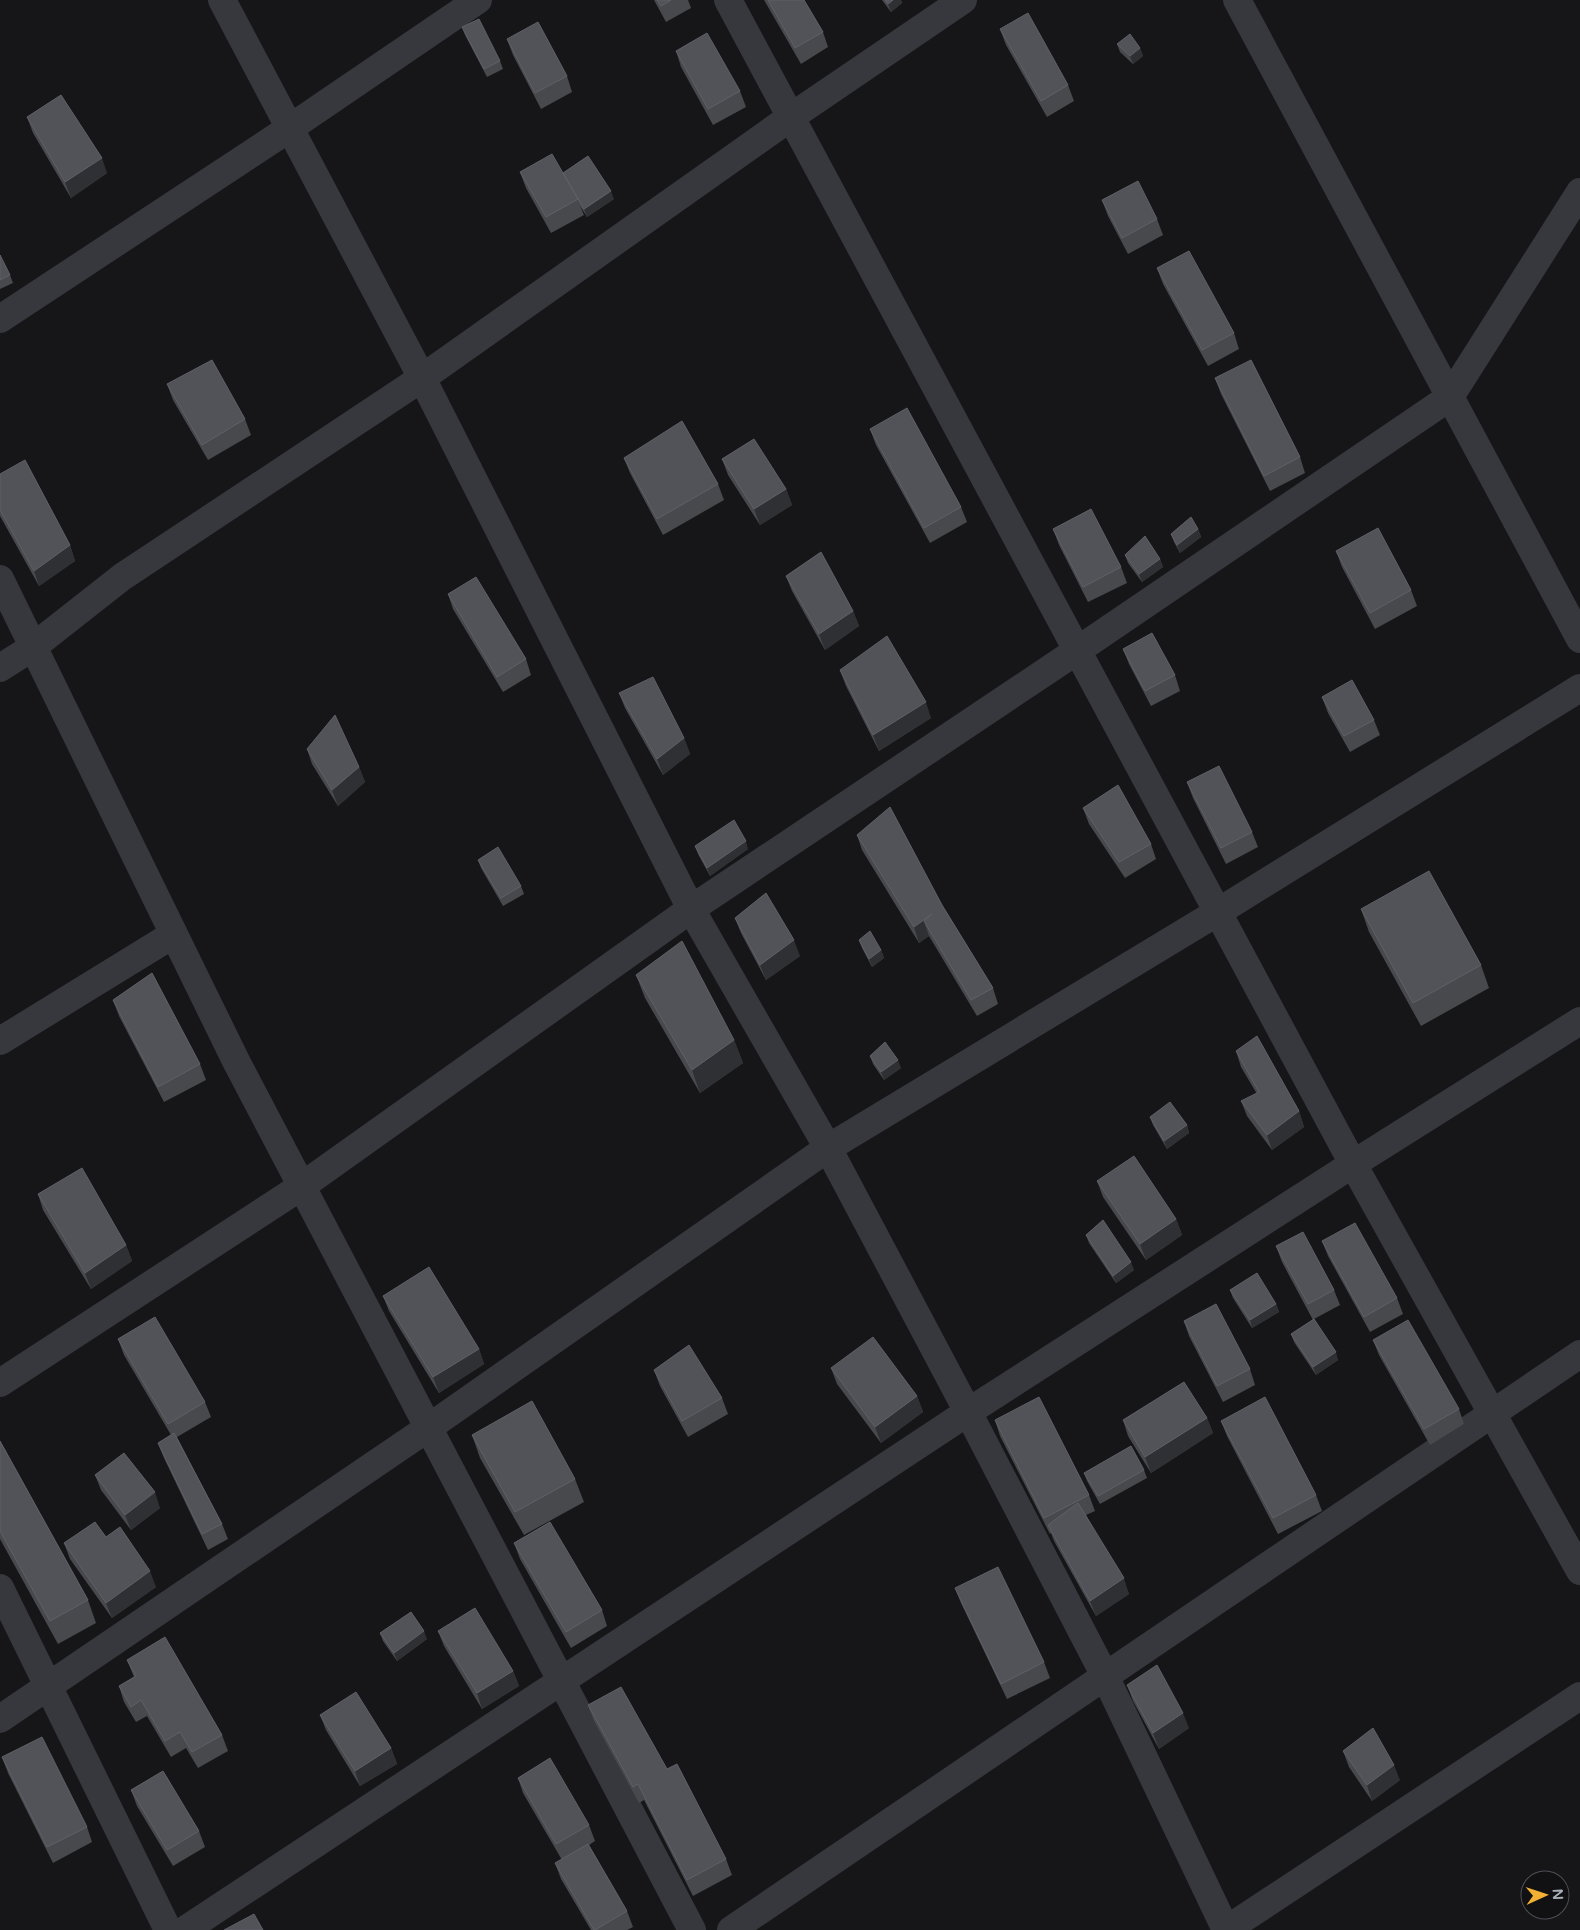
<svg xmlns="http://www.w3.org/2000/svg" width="1580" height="1930" font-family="'Varela Round',sans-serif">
  <rect width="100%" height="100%" fill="#161618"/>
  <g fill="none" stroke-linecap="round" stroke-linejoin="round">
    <path stroke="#37383d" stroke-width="28" d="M222,0L422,378L691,909L828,1148L968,1412L1105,1676L1226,1930
      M728,0L1353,1164L1580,1571
      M1237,0L1580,639
      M0,319L290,128L478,0
      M0,579L236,1061L692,1930
      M0,668L33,647L122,577L422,378L791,117L963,0
      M0,1041L174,934
      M0,1383L302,1186L691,909L1078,650L1450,397L1580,192
      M0,1588L168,1930
      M0,1719L428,1428L828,1148L1218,912L1580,688
      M185,1930L968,1412L1353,1164L1580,1021
      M731,1930L1580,1354
      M1226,1930L1580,1696"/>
  </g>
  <path fill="#47494d" d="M654,0H688L691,8L666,22Z
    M764,0H804L823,32L828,47L801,64Z
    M882,0H901L902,3L891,12Z
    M462,27L500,61L503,69L487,77L465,35Z
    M1000,29L1068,85L1074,101L1047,117L1006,45Z
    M507,39L567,76L572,92L541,109L513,55Z
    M1117,44L1140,48L1143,56L1133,64L1120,52Z
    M676,51L740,91L746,107L713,125L681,67Z
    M27,117L107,173L71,198L33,133Z
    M520,172L563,173L614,199L587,217L580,206L584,215L551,233L526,188Z
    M1102,200L1157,219L1163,235L1128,254L1108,216Z
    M0,255L10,275L13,283L0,289Z
    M1157,268L1234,333L1239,349L1208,366L1163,284Z
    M1215,378L1300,457L1305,473L1270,491L1221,394Z
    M167,384L245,419L251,435L208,460L173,400Z
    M870,429L961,507L967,522L930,543L876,445Z
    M624,458L718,484L724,500L663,535L630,473Z
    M722,459L786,489L792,505L760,525L728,475Z
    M0,474L70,545L75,561L39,586L0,516Z
    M1053,529L1121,567L1127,583L1088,602L1059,545Z
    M1198,529L1201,537L1180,553L1174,542L1171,534Z
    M1336,551L1411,590L1417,606L1375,629L1342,567Z
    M1125,555L1160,559L1163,567L1142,582L1128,563Z
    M786,576L853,611L859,626L825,650L792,591Z
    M448,594L526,659L531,675L503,692L453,609Z
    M1123,649L1175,675L1180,691L1151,706L1129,664Z
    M840,670L931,718L879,751L846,686Z
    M619,693L684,738L690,754L663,775L625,708Z
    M1322,697L1374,720L1380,735L1350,752L1328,713Z
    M307,749L359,767L365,782L338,806L312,764Z
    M1187,782L1252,832L1258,847L1226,864L1193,798Z
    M1083,808L1151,844L1156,859L1125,878L1089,824Z
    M857,835L942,905L993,988L998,1004L977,1016L929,936L919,943L862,850Z
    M695,846L748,849L710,876L698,854Z
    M478,860L521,886L524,894L503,906L481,868Z
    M1361,909L1481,965L1489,988L1421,1026L1369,932Z
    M735,918L800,956L766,980L741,933Z
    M859,940L881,950L884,958L872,967L862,948Z
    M636,975L734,1040L743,1063L700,1093L645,998Z
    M113,1000L200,1064L206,1080L164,1102L119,1016Z
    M1236,1051L1299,1111L1304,1127L1272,1150L1247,1116L1241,1101L1257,1094L1241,1067Z
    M870,1056L901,1068L884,1080L873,1064Z
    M1150,1117L1187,1125L1189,1133L1167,1149L1153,1125Z
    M1097,1181L1176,1219L1182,1235L1146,1260L1103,1197Z
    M38,1194L126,1245L132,1261L91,1289L43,1210Z
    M1086,1235L1134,1270L1116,1283L1089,1243Z
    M1322,1241L1397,1298L1403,1314L1370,1332L1328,1256Z
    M1276,1246L1334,1290L1340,1305L1314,1319L1338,1360L1316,1375L1294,1342L1291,1334L1313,1320L1282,1262Z
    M1230,1290L1276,1304L1279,1312L1252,1328L1233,1298Z
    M383,1296L479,1349L484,1364L439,1393L389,1311Z
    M1184,1321L1250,1369L1255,1385L1223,1402L1189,1336Z
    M118,1339L205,1402L211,1417L177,1437L222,1524L228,1539L208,1550L164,1458L158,1443L171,1435L124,1355Z
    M1373,1340L1459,1409L1464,1424L1430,1445L1379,1355Z
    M831,1368L917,1396L923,1412L881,1443L837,1384Z
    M654,1370L722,1398L728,1414L688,1437L660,1386Z
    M1207,1418L1213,1433L1151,1473L1128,1436L1123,1420Z
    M995,1420L1089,1495L1095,1511L1086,1515L1129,1594L1096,1616L1054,1541L1051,1533L1050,1534L1000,1436Z
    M1221,1421L1316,1495L1322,1511L1278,1534L1227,1436Z
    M472,1435L575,1479L584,1502L524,1535L480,1458Z
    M0,1441L88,1600L96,1623L58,1644L0,1539Z
    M1144,1470L1147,1478L1100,1504L1087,1481L1084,1473Z
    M95,1475L160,1508L131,1530L101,1490Z
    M106,1537L156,1587L112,1618L70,1559L64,1543Z
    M514,1543L602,1610L607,1626L571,1648L520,1559Z
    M955,1588L1044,1662L1050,1678L1007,1699L961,1603Z
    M438,1631L513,1671L519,1686L482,1709L444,1646Z
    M380,1633L427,1639L397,1661L383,1641Z
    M127,1660L222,1735L228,1751L198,1768L186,1748L171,1757L147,1716L136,1722L124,1702L119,1686L134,1677Z
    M1127,1685L1189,1728L1159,1749L1133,1701Z
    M588,1705L667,1769L726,1859L732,1875L693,1896L644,1800L639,1803L594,1721Z
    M320,1715L391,1748L397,1764L360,1786L326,1730Z
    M1343,1751L1400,1780L1372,1801L1349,1767Z
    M2,1757L87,1827L92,1842L53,1863L8,1773Z
    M518,1778L589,1825L595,1841L589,1845L627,1911L633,1927L627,1930H591L561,1879L555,1863L562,1860L523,1793Z
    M131,1790L199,1831L205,1847L173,1866L137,1806Z"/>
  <path fill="#2f3033" d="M893,0H901L902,3L891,12L888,4Z
    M1140,48L1143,56L1133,64L1130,56Z
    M102,158L107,173L71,198L65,182Z
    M611,191L614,199L587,217L584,209Z
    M786,489L792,505L760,525L754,509Z
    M1198,529L1201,537L1180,553L1177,545Z
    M70,545L75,561L39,586L34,571Z
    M1160,559L1163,567L1142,582L1139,574Z
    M853,611L859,626L825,650L819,634Z
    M926,702L931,718L879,751L873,735Z
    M684,738L690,754L663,775L657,759Z
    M359,767L365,782L338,806L332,790Z
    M746,841L748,849L710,876L707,868Z
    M932,914L924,921L929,936L919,943L914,927Z
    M794,940L800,956L766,980L760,965Z
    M881,950L884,958L872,967L869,959Z
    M734,1040L743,1063L700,1093L692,1070Z
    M898,1060L901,1068L884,1080L881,1072Z
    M1299,1111L1304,1127L1272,1150L1267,1135Z
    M1187,1125L1189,1133L1167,1149L1164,1141Z
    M1176,1219L1182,1235L1146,1260L1140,1244Z
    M126,1245L132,1261L91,1289L85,1273Z
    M1131,1262L1134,1270L1116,1283L1113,1276Z
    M1276,1304L1279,1312L1252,1328L1250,1320Z
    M479,1349L484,1364L439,1393L433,1377Z
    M1336,1352L1338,1360L1316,1375L1313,1367Z
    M917,1396L923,1412L881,1443L875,1427Z
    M1207,1418L1213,1433L1151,1473L1145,1457Z
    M155,1492L160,1508L131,1530L125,1515Z
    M150,1571L156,1587L112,1618L106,1603Z
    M1124,1578L1129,1594L1096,1616L1090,1601Z
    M424,1631L427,1639L397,1661L394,1653Z
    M513,1671L519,1686L482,1709L477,1693Z
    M1183,1713L1189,1728L1159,1749L1153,1733Z
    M391,1748L397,1764L360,1786L355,1771Z
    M1394,1765L1400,1780L1372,1801L1367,1785Z"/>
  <path fill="#525359" stroke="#5f6168" d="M657,0H671L661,6Z
    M768,0H804L823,32L795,48Z
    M885,0H893L888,4Z
    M1028,13L1068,85L1041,101L1000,29Z
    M479,19L500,61L484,69L462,27Z
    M538,22L567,76L535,93L507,39Z
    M707,33L740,91L708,109L676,51Z
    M1130,34L1140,48L1130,56L1117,44Z
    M61,95L102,158L65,182L27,117Z
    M552,154L578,199L546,217L520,172Z
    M588,156L611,191L584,209L563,173Z
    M1138,181L1157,219L1122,238L1102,200Z
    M1189,251L1234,333L1202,350L1157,268Z
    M0,255L10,275L0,280Z
    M212,360L245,419L202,445L167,384Z
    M1251,360L1300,457L1264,476L1215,378Z
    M907,408L961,507L924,528L870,429Z
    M682,421L718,484L657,519L624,458Z
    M754,439L786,489L754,509L722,459Z
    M25,460L70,545L34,571L0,510V474Z
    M1091,509L1121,567L1083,587L1053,529Z
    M1191,517L1198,529L1177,545L1171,534Z
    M1378,528L1411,590L1370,613L1336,551Z
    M1145,536L1160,559L1139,574L1125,555Z
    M821,552L853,611L819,634L786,576Z
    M476,577L526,659L497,677L448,594Z
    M1152,633L1175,675L1145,691L1123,649Z
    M887,636L926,702L873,735L840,670Z
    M653,677L684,738L657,759L619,693Z
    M1352,680L1374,720L1344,736L1322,697Z
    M335,715L359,767L332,790L307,749Z
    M1219,766L1252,832L1221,848L1187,782Z
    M1118,785L1151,844L1119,862L1083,808Z
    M890,807L942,905L993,988L971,1000L924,921L932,914L914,927L857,835Z
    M734,820L746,841L707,868L695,846Z
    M498,847L521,886L501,898L478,860Z
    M1429,871L1481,965L1413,1003L1361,909Z
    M766,893L794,940L760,965L735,918Z
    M870,931L881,950L869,959L859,940Z
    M682,941L734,1040L692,1070L636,975Z
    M152,973L200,1064L158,1087L113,1000Z
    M1257,1036L1299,1111L1267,1135L1241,1101L1259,1092L1236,1051Z
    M885,1042L898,1060L881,1072L870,1056Z
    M1170,1102L1187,1125L1164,1141L1150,1117Z
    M1134,1156L1176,1219L1140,1244L1097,1181Z
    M82,1168L126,1245L85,1273L38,1194Z
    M1103,1220L1131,1262L1113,1276L1086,1235Z
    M1355,1223L1397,1298L1364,1317L1322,1241Z
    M1303,1232L1334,1290L1308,1304L1276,1246Z
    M429,1267L479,1349L433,1377L383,1296Z
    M1257,1273L1276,1304L1250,1320L1230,1290Z
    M1216,1304L1250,1369L1217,1386L1184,1321Z
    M155,1317L205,1402L168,1424L118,1339Z
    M1314,1319L1336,1352L1313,1367L1291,1334Z
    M1408,1320L1459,1409L1424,1429L1373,1340Z
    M873,1337L917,1396L875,1427L831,1368Z
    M689,1345L722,1398L682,1421L654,1370Z
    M1184,1382L1207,1418L1145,1457L1123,1420Z
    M1039,1397L1089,1495L1044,1518L995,1420Z
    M1265,1397L1316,1495L1273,1518L1221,1421Z
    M532,1401L575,1479L515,1512L472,1435Z
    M174,1433L222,1524L202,1534L158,1443Z
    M0,1441L88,1600L50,1621L0,1531Z
    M1131,1446L1144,1470L1098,1496L1084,1473Z
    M124,1453L155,1492L125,1515L95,1475Z
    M1078,1503L1124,1578L1090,1601L1048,1525Z
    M95,1522L106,1537L120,1527L150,1571L106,1603L64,1543Z
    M550,1522L602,1610L566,1632L514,1543Z
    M998,1567L1044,1662L1001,1684L955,1588Z
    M475,1608L513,1671L477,1693L438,1631Z
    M411,1612L424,1631L394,1653L380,1633Z
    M165,1637L222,1735L192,1752L180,1732L165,1741L141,1700L131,1707L119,1686L136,1676L127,1660Z
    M1157,1665L1183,1713L1153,1733L1127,1685Z
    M621,1687L667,1769L677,1764L726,1859L687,1880L638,1784L633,1787L588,1705Z
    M356,1692L391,1748L355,1771L320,1715Z
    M1373,1728L1394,1765L1367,1785L1343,1751Z
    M42,1737L87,1827L47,1847L2,1757Z
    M550,1758L589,1825L556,1844L518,1778Z
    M163,1771L199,1831L167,1850L131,1790Z
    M588,1844L627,1911L595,1930H594L555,1863Z
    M254,1914L263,1930H224Z"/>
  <g transform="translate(1545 1895) rotate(87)"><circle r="24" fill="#111113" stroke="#4d4f55"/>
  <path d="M0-4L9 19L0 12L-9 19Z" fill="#f2b134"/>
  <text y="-8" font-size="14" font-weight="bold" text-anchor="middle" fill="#a8adb8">N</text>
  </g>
</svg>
